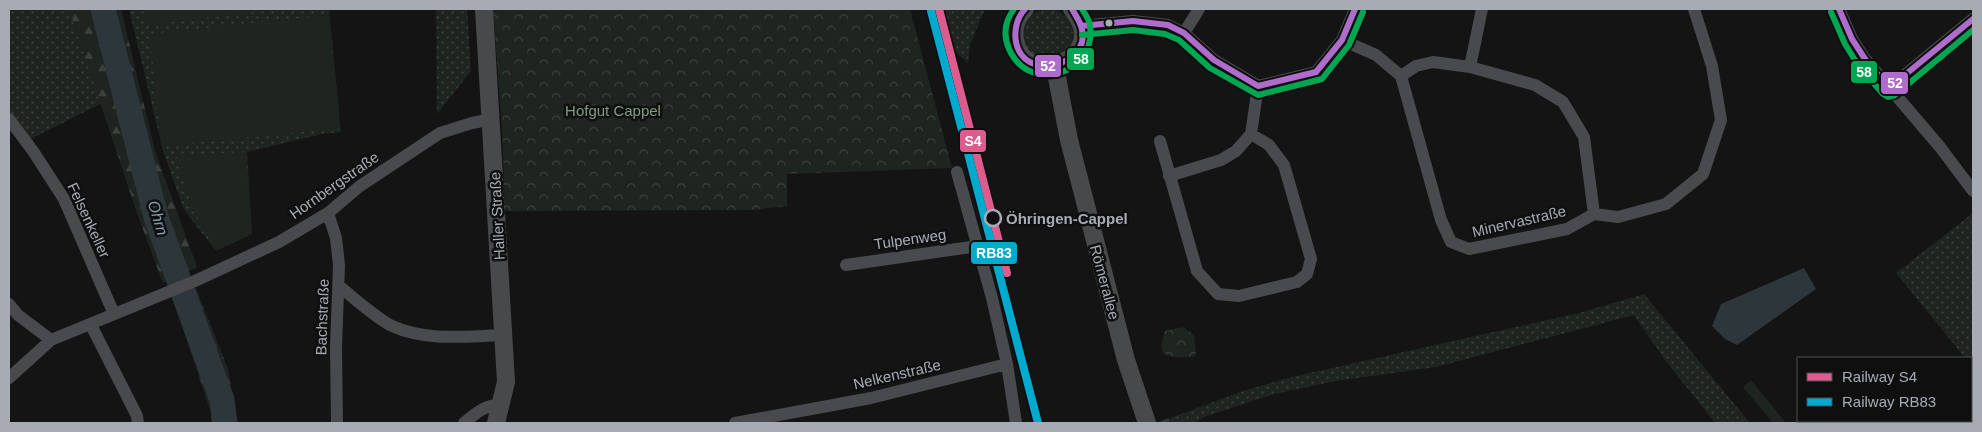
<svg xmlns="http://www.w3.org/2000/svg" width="1982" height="432" font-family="Arial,sans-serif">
  <defs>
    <pattern id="grass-dots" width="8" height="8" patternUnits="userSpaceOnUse" patternTransform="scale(1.25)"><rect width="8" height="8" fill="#1e241f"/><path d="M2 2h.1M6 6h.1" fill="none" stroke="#3c413d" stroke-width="1.8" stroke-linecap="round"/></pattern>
    <pattern id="forest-firs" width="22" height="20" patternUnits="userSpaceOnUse" patternTransform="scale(1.25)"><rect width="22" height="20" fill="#1e241f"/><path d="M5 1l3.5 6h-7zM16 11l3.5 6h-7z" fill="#3c413d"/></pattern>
    <pattern id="park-crowns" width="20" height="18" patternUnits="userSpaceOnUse" patternTransform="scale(1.25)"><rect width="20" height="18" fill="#1e241f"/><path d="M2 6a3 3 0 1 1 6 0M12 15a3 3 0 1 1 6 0" fill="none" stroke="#3c413d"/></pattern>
  </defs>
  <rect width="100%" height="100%" fill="#141415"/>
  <path fill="url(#grass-dots)" d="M9,9H69L102,103L29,140L9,113Z
    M129,9H329L341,132L322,134L247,152L252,234L216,251L184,210L163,151Z
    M436,9H467L471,71L437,114Z
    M945,9H985L970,45L968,63L956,52Z
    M1023 34a25 25 0 1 1 50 0a25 25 0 1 1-50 0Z
    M1973,213V361L1971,363V358H1965L1896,273Z
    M1644,294L1750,423H1715L1665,360L1634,315L1436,367L1336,381L1274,394L1207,416L1193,423H1166L1165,420L1243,391L1292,377L1579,313Z"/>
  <path fill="url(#forest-firs)" d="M69,9H121L155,151L197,267L163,283L137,213Z
    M196,288L228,369L237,423H212L211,413L173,298Z"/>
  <path fill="url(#park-crowns)" d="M493,9H910L952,168L787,174V206L752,210L505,211L502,126Z
    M1183,327L1194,335L1196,356C1185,358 1172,359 1163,353L1161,345L1165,331Z"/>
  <path fill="#1e241f" d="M145,9H262L263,11L147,25Z
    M329,15L340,128L161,146L150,34Z
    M246,152L252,234L216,251L193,209L185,186L177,156Z
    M1751,380L1786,423H1773L1743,387Z"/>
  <path fill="#2d363a" d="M1804,268L1816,289L1737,345L1725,339L1712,326L1721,304Z"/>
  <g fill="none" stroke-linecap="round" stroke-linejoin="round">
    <path stroke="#2d363a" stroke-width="4.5" d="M1162,423L1167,421"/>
    <path stroke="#2d363a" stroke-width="25" d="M103,9L156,217L222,400L225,423"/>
    <path stroke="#494a4d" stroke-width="12" d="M1839,9L1852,39L1865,59L1940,147L1973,191
      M1081,26L1133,21L1168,25L1184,33L1214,60L1258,86L1316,72L1342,40L1355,9
      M1184,33L1199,9
      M1342,40L1376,55L1401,76L1441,220L1451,242L1469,249L1567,229L1594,214
      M1470,67L1482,9
      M1401,76L1416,66L1433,62L1470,67L1535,85L1563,102L1584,137L1594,214
      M1889,88L1973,19
      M9,119L33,151L64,199L114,314
      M1160,141L1197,271L1218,294L1239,296L1297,282L1307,274L1311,259L1284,165L1269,145L1251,134
      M957,172L992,298L1007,364L1016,423
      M1169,176L1221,160L1236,151L1251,134L1258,86
      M328,213L336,238L339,265L336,348L337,423
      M1594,214L1618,217L1666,204L1703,174L1721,120L1712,66L1694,9
      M846,265L978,246
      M339,286C354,298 376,318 392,326C428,342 467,336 504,335
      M9,304L18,315L51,340
      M91,325L137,416L138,423
      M9,378L51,340L195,281L279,242L328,213L360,186L440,133L472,123L492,119
      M464,423C475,414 485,404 501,405
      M735,423L871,398L1007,364"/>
    <path stroke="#48494b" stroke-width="18" d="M484,9L506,382L496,423
      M1025,9C1016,17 1013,28 1015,40C1025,93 1113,58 1072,9
      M1055,67L1069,140L1126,360L1147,423"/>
    <g stroke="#0f0f10" stroke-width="10">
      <path id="bus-1" d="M1025,9C1010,25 1012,56 1034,64C1051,71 1077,60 1082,42C1085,29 1078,19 1072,9
        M1839,9L1852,39L1865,59L1889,88L1973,19
        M1081,26L1133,21L1168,25L1184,33L1214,60L1258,86L1316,72L1342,40L1355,9"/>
    </g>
    <g stroke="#0f0f10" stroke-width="10">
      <path id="bus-2" d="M1014,9C1005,21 1003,35 1009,49C1030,96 1097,73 1090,26C1090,20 1085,14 1082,9
        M1831,12L1845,44L1858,65L1883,94L1888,97L1895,95L1973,30
        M1082,35L1133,30L1165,34L1179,40L1210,68L1258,95L1322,79L1349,45L1363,12"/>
    </g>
    <use href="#bus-1" stroke="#b06ccc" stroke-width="6"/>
    <use href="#bus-2" stroke="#00a651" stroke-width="6"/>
    <g stroke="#0f0f10" stroke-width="11">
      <path id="rail-1" d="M939,9L1007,273"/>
    </g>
    <g stroke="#0f0f10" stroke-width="11">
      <path id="rail-2" d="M931,11L1038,423"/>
    </g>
    <use href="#rail-1" stroke="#dd5c8e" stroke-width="8"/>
    <use href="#rail-2" stroke="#00a9ce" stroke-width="8"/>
  </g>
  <circle fill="#a7acb4" stroke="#0f0f10" stroke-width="2" cx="1109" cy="23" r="4.5"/>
  <circle fill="#0f0f10" stroke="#a7acb4" stroke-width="2.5" cx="993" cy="218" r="8"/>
  <g text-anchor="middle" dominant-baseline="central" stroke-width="5" stroke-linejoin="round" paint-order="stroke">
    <g font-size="15" fill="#809d80" stroke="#0f0f10">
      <text x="613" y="110">Hofgut Cappel</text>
    </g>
    <g font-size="15" fill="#a7acb4" stroke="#0f0f10">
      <text transform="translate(334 185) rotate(-35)">Hornbergstraße</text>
      <text transform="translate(497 216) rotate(-93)">Haller Straße</text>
      <text transform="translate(89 220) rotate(65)">Felsenkeller</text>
      <text transform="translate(1519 221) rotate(-13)">Minervastraße</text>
      <text transform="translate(910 239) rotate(-8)">Tulpenweg</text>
      <text transform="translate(1105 282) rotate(75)">Römerallee</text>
      <text transform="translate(322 317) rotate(-88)">Bachstraße</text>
      <text transform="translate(897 374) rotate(-13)">Nelkenstraße</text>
    </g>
    <g font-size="15" font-weight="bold" fill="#a7acb4" stroke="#0f0f10" text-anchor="start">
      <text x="1006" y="218">Öhringen-Cappel</text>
    </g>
    <g font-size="16" font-style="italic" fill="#829bab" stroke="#0f0f10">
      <text transform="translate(158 218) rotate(73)">Ohrn</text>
    </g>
  </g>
  <g stroke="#0f0f10" stroke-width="2">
    <rect x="1066" y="47" width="29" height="24" rx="5" fill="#00a651"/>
    <rect x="1034" y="54" width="28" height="24" rx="5" fill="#b06ccc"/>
    <rect x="1850" y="60" width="28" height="24" rx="5" fill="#00a651"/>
    <rect x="1880" y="71" width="29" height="24" rx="5" fill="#b06ccc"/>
    <rect x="959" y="129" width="28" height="24" rx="5" fill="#dd5c8e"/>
    <rect x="970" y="241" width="48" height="24" rx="5" fill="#00a9ce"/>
  </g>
  <g font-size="14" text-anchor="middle" font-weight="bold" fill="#fff">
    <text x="1081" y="64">58</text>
    <text x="1048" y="71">52</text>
    <text x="1864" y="77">58</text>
    <text x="1895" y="88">52</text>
    <text x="973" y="146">S4</text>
    <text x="994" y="258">RB83</text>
  </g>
  <rect width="1982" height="432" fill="none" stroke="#a7acb4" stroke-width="20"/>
  <rect x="1797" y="357" width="175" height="65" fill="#0f0f10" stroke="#4c4e52"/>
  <rect x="1807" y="373" width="25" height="8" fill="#dd5c8e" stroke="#4c4e52"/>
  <text x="1842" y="382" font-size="15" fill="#a7acb4">Railway S4</text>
  <rect x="1807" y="398" width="25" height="8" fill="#00a9ce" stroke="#4c4e52"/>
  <text x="1842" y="407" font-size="15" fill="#a7acb4">Railway RB83</text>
</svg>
